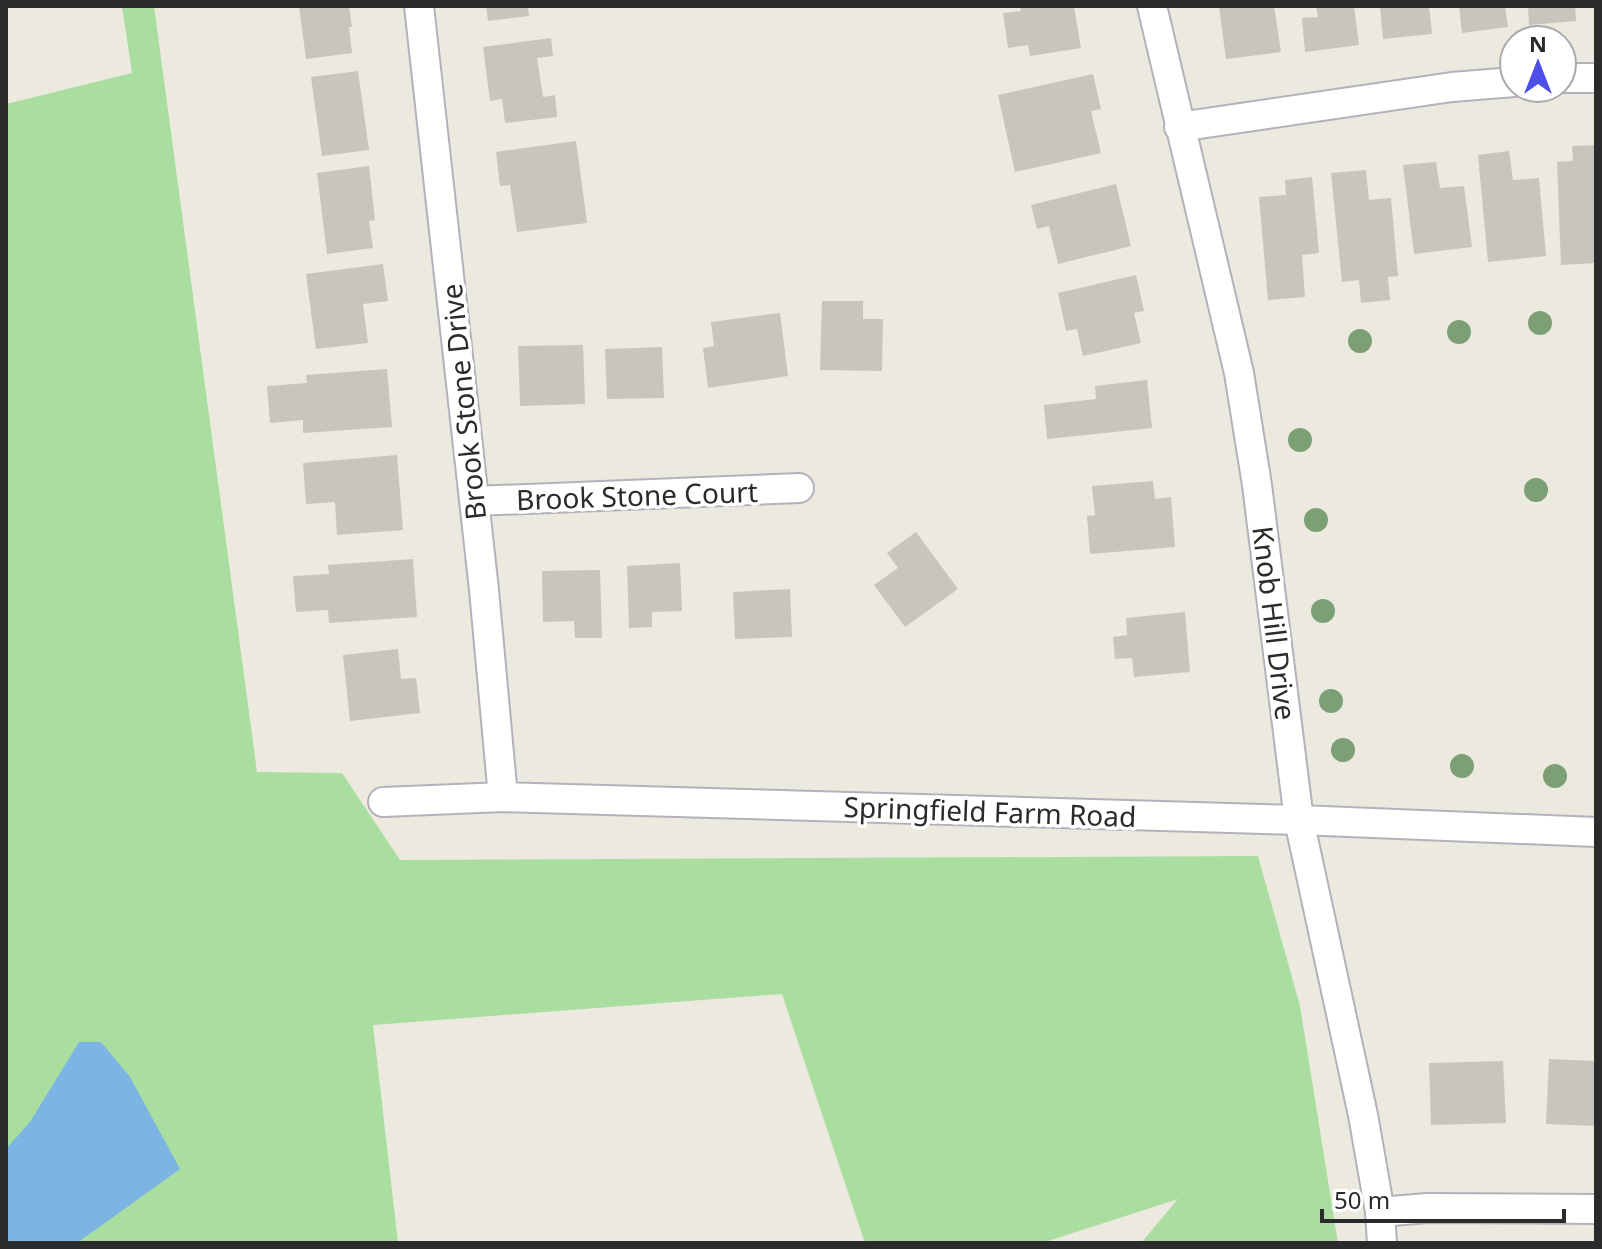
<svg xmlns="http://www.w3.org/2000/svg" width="1602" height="1249" font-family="'Noto Sans',sans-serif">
  <rect width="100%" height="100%" fill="#ece9df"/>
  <path fill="#aadda0" d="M122,6H154L257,772L342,773L400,860L1258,856L1300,1006L1338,1243H1141L1178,1199L1042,1243H865L782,994L373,1025L398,1243H6V104L132,73Z"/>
  <path fill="#7cb5e4" d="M79,1042H101L130,1077L180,1169L77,1243H6V1149L30,1122Z"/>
  <path fill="#c7c5be" d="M299,6H349L352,27H349L352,53L306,59Z
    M486,6H528L529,16L488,21Z
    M1020,6H1074L1081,48L1030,56L1028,45L1008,48L1003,13L1021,11Z
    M1229,6H1274L1281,52L1226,59L1219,7Z
    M1316,6H1354L1359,45L1305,52L1302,18L1318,17Z
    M1380,6H1429L1432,34L1383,39Z
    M1459,6H1505L1508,27L1462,33Z
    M1528,6H1575L1576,21L1529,25Z
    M551,38L553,56L537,58L543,97L555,95L557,117L505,123L502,99L490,101L483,47Z
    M358,71L369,150L322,156L311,77Z
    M1093,74L1101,109L1091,111L1101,153L1015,172L998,95Z
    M576,141L587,223L517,232L510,185L500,186L496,152Z
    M1596,145V263L1561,265L1557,162L1573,161L1572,146Z
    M1509,151L1513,180L1539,178L1546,256L1488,262L1478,155Z
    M1436,162L1440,188L1464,186L1472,247L1414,254L1403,165Z
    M369,166L375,220L369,221L373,248L327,254L317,173Z
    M1366,170L1369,200L1391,198L1398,276L1388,277L1390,300L1361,303L1359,280L1342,282L1331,173Z
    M1312,177L1319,253L1302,255L1305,297L1268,300L1259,197L1286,195L1285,180Z
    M1116,184L1131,246L1058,264L1049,226L1037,229L1031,205Z
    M383,264L388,301L363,304L368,343L316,349L306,274Z
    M1136,275L1144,311L1134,313L1141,343L1083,356L1077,329L1066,331L1058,293Z
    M822,301H863V319H883L882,371L820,370Z
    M780,313L788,376L708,388L703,348L714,346L711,322Z
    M583,345L585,404L520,406L518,346Z
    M662,347L664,398L607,399L605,349Z
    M387,369L392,427L303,433V420L270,423L267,386L307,383L306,375Z
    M1147,380L1152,428L1047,439L1044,405L1096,399L1095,386Z
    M397,455L403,530L337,535L335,502L306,504L303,463Z
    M1153,481L1155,499L1171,497L1175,547L1090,554L1087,516L1095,515L1092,486Z
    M916,532L958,589L905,627L874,585L898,568L887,553Z
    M413,559L417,617L329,623L328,610L296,612L293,576L329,574L328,565Z
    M680,563L682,611L652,612V627L629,628L627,566Z
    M600,570L602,638H575L574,621L543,622L542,571Z
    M790,589L792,637L735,639L733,592Z
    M1185,612L1190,672L1134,677L1132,658L1115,659L1113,637L1127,635L1126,618Z
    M398,649L401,679L416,678L420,713L350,721L343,655Z
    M1549,1059L1596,1061V1126L1546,1124Z
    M1503,1061L1506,1123L1431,1125L1429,1063Z"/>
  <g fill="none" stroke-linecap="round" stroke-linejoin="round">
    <g stroke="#b2b2bd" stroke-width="32">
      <path id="street" d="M419,6L484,590L503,797
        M1152,6L1239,373L1257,485L1299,820L1363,1115L1380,1212L1382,1243
        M1562,78H1596
        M1179,127L1452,87L1514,82
        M474,501L799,488
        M383,802L503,797L1299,820L1596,832
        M1380,1212L1427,1208L1596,1209"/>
    </g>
    <use href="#street" stroke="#fff" stroke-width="28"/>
  </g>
  <g fill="#7d9f76">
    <circle cx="1540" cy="323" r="12"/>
    <circle cx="1459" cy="332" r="12"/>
    <circle cx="1360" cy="341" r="12"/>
    <circle cx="1300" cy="440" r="12"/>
    <circle cx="1536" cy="490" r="12"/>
    <circle cx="1316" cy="520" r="12"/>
    <circle cx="1323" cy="611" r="12"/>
    <circle cx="1331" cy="701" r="12"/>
    <circle cx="1343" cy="750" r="12"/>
    <circle cx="1462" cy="766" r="12"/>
    <circle cx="1555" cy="776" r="12"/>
  </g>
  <g text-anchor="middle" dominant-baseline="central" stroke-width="7" stroke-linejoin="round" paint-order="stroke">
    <g font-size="28" fill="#2b2b2b" stroke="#fff">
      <text transform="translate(463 402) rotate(-96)">Brook Stone Drive</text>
      <text transform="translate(637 495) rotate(-2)">Brook Stone Court</text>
      <text transform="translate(1275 623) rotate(83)">Knob Hill Drive</text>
      <text transform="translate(990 811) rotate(2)">Springfield Farm Road</text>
    </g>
  </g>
  <rect width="1602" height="1249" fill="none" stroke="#2b2b2b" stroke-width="16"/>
  <g transform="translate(1538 64)"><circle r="38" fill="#ffffff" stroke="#aaaaaa" stroke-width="2"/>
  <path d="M0-6L14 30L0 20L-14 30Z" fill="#4e4eea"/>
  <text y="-12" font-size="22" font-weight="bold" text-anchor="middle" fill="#2b2b2b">N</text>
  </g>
  <path d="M1322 1209v12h242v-12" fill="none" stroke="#2b2b2b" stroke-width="4"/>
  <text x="1334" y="1209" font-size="24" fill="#2b2b2b" stroke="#ffffff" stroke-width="6" paint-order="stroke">50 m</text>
</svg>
